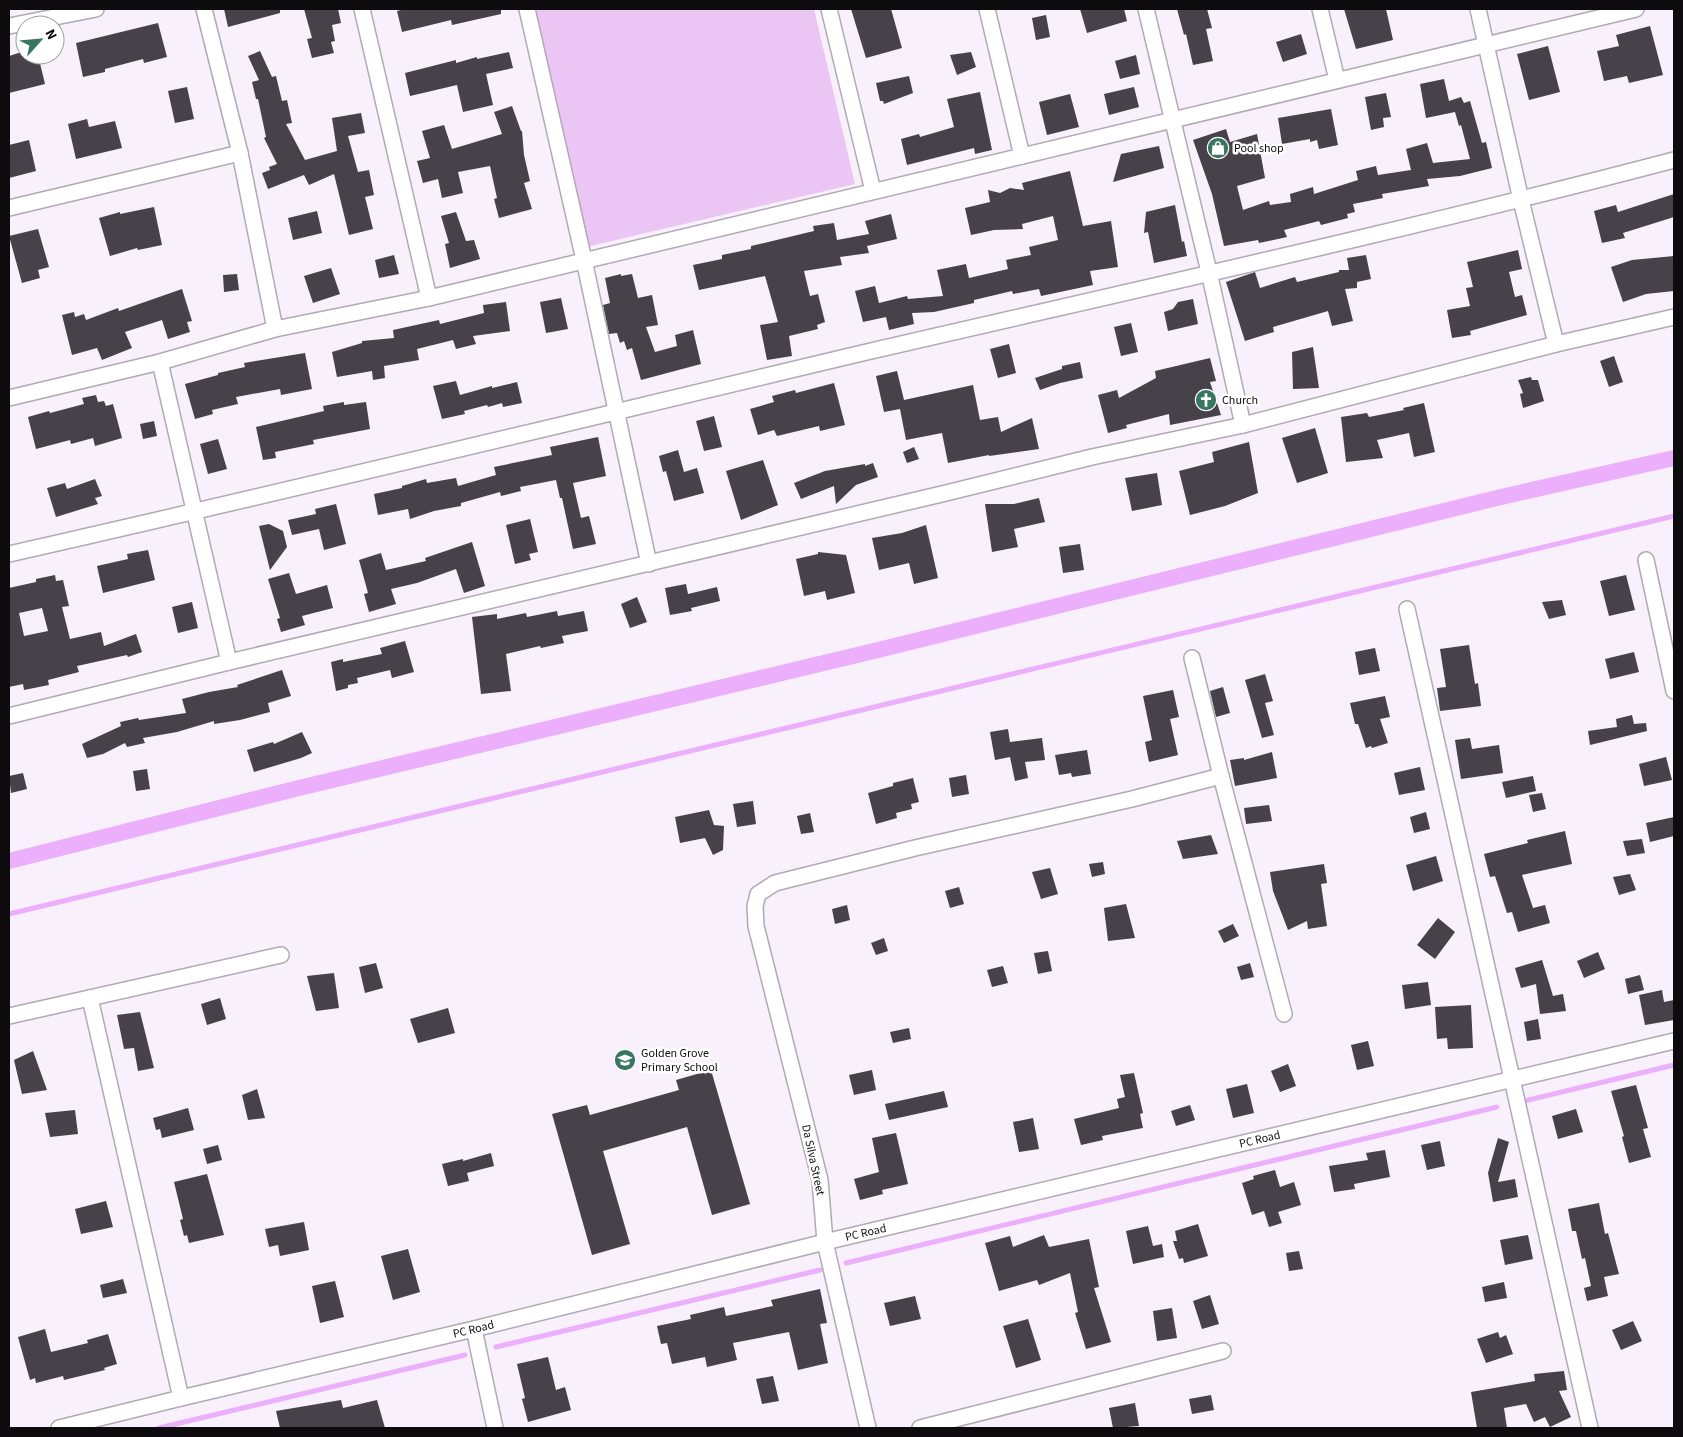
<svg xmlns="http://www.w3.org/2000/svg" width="1683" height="1437" font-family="'Source Sans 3',sans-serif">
  <rect width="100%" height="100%" fill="#f8f0fa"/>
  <path fill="#ebc6f4" d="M525,9H814L855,184L582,248Z"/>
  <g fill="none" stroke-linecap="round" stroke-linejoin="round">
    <path stroke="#ecaffc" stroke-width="5" d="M9,914C564,780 1119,649 1674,516
      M1524,1101L1674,1065
      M846,1263L1497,1107
      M496,1347L820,1270
      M159,1428L465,1355"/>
    <path stroke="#ecaffc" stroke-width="16" d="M9,861L299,788L874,651L1501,497L1674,458"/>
  </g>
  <path fill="#474149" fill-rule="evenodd" d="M224,9H280V13L228,27Z
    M304,9H338L341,23L332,25L335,41L331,42L334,53L312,58L307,39L312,38Z
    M405,9H501V14L452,25L451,20L402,32L397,11Z
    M851,9H891L902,48L866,58Z
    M1080,9H1124L1127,21L1087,33Z
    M1177,9H1207L1212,28L1206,29L1213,61L1193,65L1186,34L1184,35Z
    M1344,9H1386L1393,40L1356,49Z
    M1046,15L1050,37L1036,40L1032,18Z
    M158,23L167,57L144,63L143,59L105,69V72L83,77L76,43Z
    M1650,26L1663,75L1629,83L1627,76L1604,81L1597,51L1619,46L1616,35Z
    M1301,34L1307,54L1283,62L1276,42Z
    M1548,46L1560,92L1529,100L1517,54Z
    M25,51V55H38L45,84L9,93V56Z
    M260,51L272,77L276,76L282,101L287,100L292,123L286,124L305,160L337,151L332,118L361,113L365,133L348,136L358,172L369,170L374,195L365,197L373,229L349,235L334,174L309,185L304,175L268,189L262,173L270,170L269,167L277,164L264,138L266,137L258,99H256L252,82L259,80L248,56Z
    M509,52L513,68L486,74L493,105L463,112L457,85L410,96L405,73L456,60V63L477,57V59Z
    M971,52L976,67L957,75L950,55Z
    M1136,55L1140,74L1120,79L1115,61Z
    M909,76L913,93L884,104L883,101H880L876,83Z
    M1444,79L1449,101L1461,97L1464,103L1470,101L1482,143L1486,142L1492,168L1460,176L1427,179L1429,186L1382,194L1383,198L1353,204L1355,212L1347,214L1348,218L1321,225L1319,221L1284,230L1287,237L1259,243L1258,240L1224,246L1212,194L1193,140L1226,129L1230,142L1257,134L1265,178L1237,186L1243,210L1269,201L1270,205L1291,202L1290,194L1313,187L1314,194L1358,180L1356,171L1376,166L1378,175L1411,170L1406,149L1427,143L1433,163L1470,159L1461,125L1459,126L1455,112L1426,118L1420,84Z
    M187,87L194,119L175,123L168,91Z
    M1134,87L1139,107L1109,115L1104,94Z
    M980,92L992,150L975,154L974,148L907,165L901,139L919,134L920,137L954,127L947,99Z
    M1386,93L1391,117L1383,118L1384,127L1371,130L1365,97Z
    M1070,94L1079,127L1047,135L1039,102Z
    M512,106L521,131H522L524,155L530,181L524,183L532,209L499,218L494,199L497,198L490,166L458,172L463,193L442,198L438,179L423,183L417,161L430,158L422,131L444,125L452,149L502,134L494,112Z
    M1331,109L1338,145L1319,149L1317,140L1310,142V139L1282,144L1278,118Z
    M87,119L89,127L115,121L122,148L76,159L68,124Z
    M29,140L36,171L9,178V145Z
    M1159,146L1164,168L1113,182L1121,154Z
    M1070,171L1083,226L1111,221L1118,267L1090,271L1093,285L1041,296L1039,289L1013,294L1012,291L974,300V303L934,312L912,313L914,324L889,330L886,317L863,322L855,291L875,286L879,303L907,296L908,299L943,296L937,270L966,264L969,278L1008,269L1006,260L1031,255L1029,247L1058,240L1053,216L1022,224L1023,229L994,230L971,235L965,208L990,202L988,190L1000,193L1010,188L1024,190L1022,183Z
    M1674,194V217L1623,233L1625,238L1602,243L1594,211L1616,205L1618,212Z
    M1175,205L1182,242L1184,241L1187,256L1154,263L1148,232L1144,233L1146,212Z
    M154,207L162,245L138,250L137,248L110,256L99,218L120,212V214Z
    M317,211L322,233L293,240L288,218Z
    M456,212L466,241L474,240L480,259L450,268L445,244L449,243L441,216Z
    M891,214L897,239L867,246L869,253L840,257L842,265L804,271L810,296L818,294L825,322L817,325L818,329L789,336L792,356L767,360L760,325L778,322L765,276L699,290L693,265L722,259V255L751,249V246L814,231L813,226L834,223L837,240L869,234L865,221Z
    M38,229L49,267L38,270L40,278L22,283L9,236Z
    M1518,250L1522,269L1509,272L1515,297L1522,295L1527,315L1470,331L1471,335L1452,338L1447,310L1470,306L1466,288L1473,287L1467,262Z
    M394,255L399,274L379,278L375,260Z
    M1366,255L1371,279L1357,282V288L1345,289L1353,321L1332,326L1328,311L1273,327L1274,332L1245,341L1226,282L1255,272L1260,288L1295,277L1297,282L1339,272V270H1349L1347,258Z
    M1674,256V291L1646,294L1623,302L1611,267L1632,260Z
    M331,268L340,294L313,303L304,276Z
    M237,274L239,290L224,292L223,275Z
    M621,274V276L632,274L638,298L652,295L658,325L646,327L655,352L677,346L675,335L693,330L701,364L641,380L632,348L627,350L624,341L620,343L617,333L609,334L603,305L610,303L605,278Z
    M182,289L192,321L187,322L190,332L168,339L162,320L125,332L132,348L102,360L97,348L72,355L62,315L74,312L75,317L84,314L86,320L118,308L119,311Z
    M561,298L568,329L546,333L540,302Z
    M1193,299L1198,324L1168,331L1164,312L1173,309L1178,302Z
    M506,302L510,331L473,336L476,344L456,349L453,340L417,349L419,360L384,366L385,378L373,380L372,371L337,377L332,352L362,343V341L394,338L393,330L439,320L440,324L484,313L483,305Z
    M1131,323L1138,352L1121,356L1114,327Z
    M1009,344L1016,373L998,378L990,349Z
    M1313,347L1319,388L1293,389L1292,352Z
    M305,353L312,389L281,395L280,389L236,397L238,404L212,410L213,414L195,419L185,384L218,375V373L245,367L244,363Z
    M1614,356L1623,382L1609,387L1600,361Z
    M1210,358L1216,381L1210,382L1221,415L1170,425L1169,414L1126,425L1127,428L1108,433L1098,395L1117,390L1119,398L1156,378L1155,371Z
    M1080,362L1083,378L1060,383L1040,390L1035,378L1062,369V366Z
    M897,371L904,400L973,385L980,420L998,417L1001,432L1032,418L1039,449L989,456V455L948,463L942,433L906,440L900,409L884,412L876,376Z
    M1531,377L1532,380H1538L1544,401L1523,408L1520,394L1523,393L1518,380Z
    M456,381L460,395L492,386V388L517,382L522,403L503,407L502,403L488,407L487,405L464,411L465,414L442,419L433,386Z
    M834,383L845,425L820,431L819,426L777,436L774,430L758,435L750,409L774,402L772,396L795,390L796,393Z
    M96,395L98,402L104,401L106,406L113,404L122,438L95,446L93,438L71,444L70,440L36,449L28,417L49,411L50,413L84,404L82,398Z
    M344,402V405L366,402L370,429L313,440L314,444L275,452L276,458L263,460L256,427L324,411L323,406Z
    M1424,403L1435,452L1414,457L1409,433L1377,440L1383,458L1346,462L1341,417L1367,413L1369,417L1404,410L1403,408Z
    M714,416L722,447L704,451L696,421Z
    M154,421L157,436L143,439L140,424Z
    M1315,428L1328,473L1297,483L1282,438Z
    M598,437L606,476L573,483L581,518L589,516L596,544L573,549L562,498H560L556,480L520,487L521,491L501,496L500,492L461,503V506L434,511L410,519L408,509L378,515L374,494L402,488V486L426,479L427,483L456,478L458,486L496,475L494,467L552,455L550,447Z
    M218,439L227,469L208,474L200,444Z
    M1249,442L1258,493L1225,506L1190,515L1179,471L1214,462L1212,452Z
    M914,447L919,459L907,463L903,452Z
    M678,450L684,472L697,468L704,493L674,501L666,471L663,472L659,456Z
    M763,460L778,505L741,520L726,471Z
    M873,463L878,477L856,485L836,504L834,486L801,499L794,483L825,471L865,464V466Z
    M1157,473L1162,505L1132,511L1125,478Z
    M95,479L102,496L95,498L98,504L56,517L47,488L65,483L67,489Z
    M1039,498L1045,522L1014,529L1018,547L992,552L985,504H1014Z
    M336,504L346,544L324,550L319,529L292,535L288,520L316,514L315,509Z
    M530,519L538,552L529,554L531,560L515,564L506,525Z
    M269,524L283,531L287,547L270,570L259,526Z
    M926,525L938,578L914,584L909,563L879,570L872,538L902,533Z
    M472,542L485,586L464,593L456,569L417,583L391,589L396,604L369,612L364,594L368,593L359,560L381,553L386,570L426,561L425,558Z
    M1080,544L1084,570L1063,573L1059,547Z
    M148,550L155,580L103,593L97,566L128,559L127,554Z
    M818,552L846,555L855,593L827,600L825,591L804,596L796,559L818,554Z
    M289,573L296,594L327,585L333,608L302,616L305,625L281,632L277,619L280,618L268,579Z
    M55,575L56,581L63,580L69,606L62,607L70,639L101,632L104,646L136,634L142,652L128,657L127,655L77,666L79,672L48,680L49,685L24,690L23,684L9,687V588L36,582V579ZM42,608L48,631L24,636L19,613Z
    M1626,575L1635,610L1609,616L1600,581Z
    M686,584L688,594L717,587L720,601L691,608L692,611L670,615L665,588Z
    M637,597L647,622L630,628L621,604Z
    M1562,600L1566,615L1549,619L1542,602Z
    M192,602L198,628L178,633L172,607Z
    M557,611L558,616L584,611L588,631L562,636L564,643L541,648L540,646L506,654L511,691L481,694L472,617L497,614V619L526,613L527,617Z
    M405,641L414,672L392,678L390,670L357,678L358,683L348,685V688L336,691L331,662L343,659V662L382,654L380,648Z
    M1469,645L1475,684L1478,683L1481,706L1440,711L1437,688L1446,687L1440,649Z
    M1375,648L1380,671L1359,675L1355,652Z
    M1634,652L1639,672L1610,679L1605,659Z
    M282,670L291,696L268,703L270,712L240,720L214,724V721L177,732L143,738L145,743L127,747L125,743L103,754L87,758L82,744L121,726L120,722L138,718L139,720L186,713L182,699L209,692L238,687L237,685Z
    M1265,674L1273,701L1265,703L1274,735L1262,738L1245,680Z
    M1223,687L1230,713L1216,717L1210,691Z
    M1173,690L1179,717L1170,719L1178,755L1149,762L1145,742L1152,740L1143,696Z
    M1385,696L1390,717L1380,719L1388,743L1372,748L1371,746L1366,748L1358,724H1355L1350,703Z
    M1632,715L1634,724L1646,723L1647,731L1590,745L1588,731L1617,727L1616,719Z
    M1008,729L1010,742L1042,738L1045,760L1025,762L1028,778L1015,781L1010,757L995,760L990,732Z
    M302,732L312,753L301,758L254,772L247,750L273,742L274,744Z
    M1470,738L1472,749L1499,745L1503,773L1461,779L1455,740Z
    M1087,750L1091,774L1072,777L1071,773L1059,775L1055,755Z
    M1272,752L1277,778L1235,786L1230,760L1244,758V760Z
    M1666,757L1672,780L1644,786L1639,764Z
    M1420,767L1425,790L1399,795L1394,773Z
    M147,769L150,789L136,791L133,771Z
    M23,773L27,789L11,793L9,776Z
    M966,775L969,794L952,797L949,778Z
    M1533,776L1536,791L1506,798L1502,782Z
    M913,778L919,802L911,804L912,809L896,813L897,818L876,824L868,793L893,786V783Z
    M1542,793L1546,809L1533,812L1529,795Z
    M753,801L756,824L737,827L733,804Z
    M1269,805L1272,821L1246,824L1244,808Z
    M709,810L714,825L724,826L723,850L713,855L705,838L680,843L675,817Z
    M1426,812L1430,829L1414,833L1410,817Z
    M810,813L814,832L801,834L797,816Z
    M1674,817V836L1650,842L1646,823Z
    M1565,831L1572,864L1522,875L1533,908L1545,905L1550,923L1518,932L1512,912L1507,913L1495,876L1490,877L1484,854L1528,843L1527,840Z
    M1211,835L1218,854L1183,859L1177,841Z
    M1642,839L1645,853L1627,856L1623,841Z
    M1436,856L1443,881L1413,891L1406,865Z
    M1103,862L1105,874L1092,877L1089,864Z
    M1324,864L1327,883L1321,884L1327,926L1308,929L1307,921L1288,930L1273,891L1270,872Z
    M1050,868L1058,894L1041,899L1032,872Z
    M1630,874L1636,890L1619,895L1613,877Z
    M959,887L964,904L950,908L945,891Z
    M1126,904L1135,938L1108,941L1104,908Z
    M847,905L850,920L835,924L832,909Z
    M1438,918L1455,932L1435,959L1417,945Z
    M1233,924L1239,936L1224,943L1218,931Z
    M884,938L888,951L876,955L871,943Z
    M1048,951L1052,971L1038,974L1034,953Z
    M1598,952L1605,969L1584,978L1577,961Z
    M1542,960L1553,996L1563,994L1566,1011L1540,1014L1536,984L1521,988L1515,968Z
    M376,963L383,988L365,993L359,967Z
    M1250,963L1254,977L1241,980L1237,967Z
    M1003,966L1008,983L992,987L987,970Z
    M334,973L339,1008L316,1011L307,976Z
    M1640,975L1644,990L1628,994L1625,979Z
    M1428,982L1431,1005L1405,1009L1402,985Z
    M1662,990L1664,1002L1674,1000V1020L1645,1025L1639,995Z
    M220,998L226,1019L207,1025L201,1004Z
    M1471,1005L1473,1048L1448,1049L1447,1038L1437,1039L1435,1007Z
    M448,1008L455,1033L418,1043L410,1019Z
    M140,1012L154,1068L138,1071L134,1048L124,1049L117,1015Z
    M1538,1019L1541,1039L1527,1041L1524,1022Z
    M909,1028L911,1039L893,1043L890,1032Z
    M1368,1041L1374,1066L1357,1070L1351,1045Z
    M33,1051L47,1090L22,1094L14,1060Z
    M1288,1064L1296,1086L1280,1092L1271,1071Z
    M711,1070L750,1204L712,1215L687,1127L603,1151L630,1244L592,1255L552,1114L587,1105L590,1115L679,1090L676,1080Z
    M872,1070L876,1090L854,1095L849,1075Z
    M1134,1073L1143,1113L1140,1114L1143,1128L1102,1136L1103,1140L1081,1145L1074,1119L1119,1108L1117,1099L1125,1097L1120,1075Z
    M1247,1084L1254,1113L1233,1118L1226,1089Z
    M1636,1085L1648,1128L1643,1129L1651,1157L1629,1163L1622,1137L1624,1136L1611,1091Z
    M257,1089L265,1118L248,1120L242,1095Z
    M944,1091L948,1107L889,1120L885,1104Z
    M1190,1105L1195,1120L1176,1126L1171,1111Z
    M188,1108L194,1130L162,1138L160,1129L156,1130L153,1118Z
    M1576,1109L1583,1132L1558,1139L1552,1116Z
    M75,1110L78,1134L50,1137L45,1113Z
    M1033,1118L1039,1149L1019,1152L1013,1122Z
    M896,1133L908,1184L882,1190L883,1194L860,1200L854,1179L879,1172L872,1138Z
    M1498,1138L1509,1142L1498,1182L1515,1179L1518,1197L1493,1202L1488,1173Z
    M1440,1141L1445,1166L1427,1170L1421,1145Z
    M218,1145L222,1160L207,1164L203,1149Z
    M1385,1150L1390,1177L1354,1184L1355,1189L1334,1192L1329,1166L1368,1160L1366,1153Z
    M491,1153L494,1166L467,1173L469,1181L448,1186L442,1164L463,1159V1161Z
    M1275,1170L1280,1187L1294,1182L1301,1205L1278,1212L1282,1223L1269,1227L1264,1211L1252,1215L1242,1183L1254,1179L1253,1176Z
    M207,1174L224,1235L189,1243L187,1235L184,1236L180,1220L183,1219L174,1182Z
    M106,1201L113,1227L81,1234L75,1209Z
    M1599,1203L1605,1234L1608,1233L1619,1274L1604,1277L1608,1296L1587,1301L1584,1288L1591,1286L1585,1258L1582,1259L1576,1231H1572L1568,1209Z
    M304,1222L309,1250L280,1256L278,1245L269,1247L265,1229Z
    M1198,1224L1208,1256L1184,1263L1183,1258L1179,1259L1173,1241H1177L1175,1231Z
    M1148,1226L1153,1246L1162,1244L1164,1257L1133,1264L1126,1231Z
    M1044,1235L1049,1247L1089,1239L1099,1287L1094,1288L1111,1342L1086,1349L1075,1313L1078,1312L1070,1273L1039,1285L1037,1280L999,1291L985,1243L1010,1236L1013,1247Z
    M1528,1235L1533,1259L1505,1265L1500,1240Z
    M408,1249L420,1292L393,1300L381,1256Z
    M1299,1251L1303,1269L1289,1271L1286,1253Z
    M123,1279L127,1293L103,1298L100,1285Z
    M335,1281L344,1317L320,1323L312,1286Z
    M1504,1282L1507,1298L1485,1302L1482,1287Z
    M820,1289L827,1323L820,1324L828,1363L798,1370L789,1332L733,1343L737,1360L707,1367L705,1357L672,1364L667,1343L661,1344L657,1326L691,1319L690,1315L724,1307L726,1316L773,1306L771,1300Z
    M1210,1295L1219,1324L1202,1329L1193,1301Z
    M915,1296L921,1319L890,1326L884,1303Z
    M1172,1308L1177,1338L1157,1341L1153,1311Z
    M1028,1319L1041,1360L1016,1368L1003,1326Z
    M1633,1321L1642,1341L1621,1350L1612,1330Z
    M45,1329L51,1352L88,1343L87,1340L108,1334L117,1364L104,1368L105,1370L64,1380L63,1376L36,1383L35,1378L30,1380L18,1337Z
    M1498,1332L1500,1338L1506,1335L1513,1354L1486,1363L1477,1339Z
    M548,1357L556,1390L565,1387L571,1410L528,1422L522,1399L525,1398L517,1364Z
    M1564,1371L1567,1390L1559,1391L1571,1417L1550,1427L1545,1417L1534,1422L1526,1404L1504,1408L1507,1428H1477L1471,1392L1535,1381L1534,1374Z
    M773,1376L779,1401L762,1404L756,1379Z
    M1211,1395L1214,1410L1192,1414L1189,1399Z
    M341,1400L343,1408L377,1400L385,1428H280L276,1411Z
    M1135,1403L1139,1426L1113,1428L1109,1408Z"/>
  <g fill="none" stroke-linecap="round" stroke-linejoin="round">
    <g stroke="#b1a9b3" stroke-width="18">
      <g id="street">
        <path d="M204,9L240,153L275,329"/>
        <path d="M362,9L429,298"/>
        <path d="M527,9L584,260L649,564"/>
        <path d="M829,9L873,191"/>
        <path d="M987,9L1022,156"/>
        <path d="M1146,9L1209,272L1243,425"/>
        <path d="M1320,9L1337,80"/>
        <path d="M1478,9L1521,200L1556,344"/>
        <path d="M9,26L96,9"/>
        <path d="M9,208L240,153"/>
        <path d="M160,362L229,662"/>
        <path d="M9,398L160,362L275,329L429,298L1636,9"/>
        <path d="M9,554C297,489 584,419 871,351C1139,289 1408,230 1674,160"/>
        <path d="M1646,560L1674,691"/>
        <path d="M1407,609L1590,1428"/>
        <path d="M1192,658L1221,776L1284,1014"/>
        <path d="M9,716L229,662L946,493L1092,457L1243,425L1556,344L1674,317"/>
        <path d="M90,998L181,1398"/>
        <path d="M9,1016L281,955"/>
        <path d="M474,1329L495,1428"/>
        <path id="s1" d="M59,1428L181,1398L474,1329L825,1242L1674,1041"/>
        <path d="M868,1428L825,1242L820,1180L756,926L755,906L758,894L775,883L915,848L1132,799L1221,776"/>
        <path d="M920,1428L1223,1351"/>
      </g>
    </g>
    <use href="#street" stroke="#fff" stroke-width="15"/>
  </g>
  <defs>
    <g id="shop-disc" transform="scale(1.125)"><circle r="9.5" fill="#397662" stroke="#fff"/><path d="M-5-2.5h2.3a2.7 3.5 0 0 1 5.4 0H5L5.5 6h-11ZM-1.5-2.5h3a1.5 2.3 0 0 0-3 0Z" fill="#fff"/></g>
    <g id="church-disc" transform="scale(1.125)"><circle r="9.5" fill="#397662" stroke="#fff"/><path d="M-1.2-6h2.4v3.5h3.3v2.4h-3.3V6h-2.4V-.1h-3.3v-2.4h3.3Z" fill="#fff"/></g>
    <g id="school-disc" transform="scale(1.125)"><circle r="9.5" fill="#397662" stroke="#fff"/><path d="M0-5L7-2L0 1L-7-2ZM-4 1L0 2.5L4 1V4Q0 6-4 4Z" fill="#fff"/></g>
  </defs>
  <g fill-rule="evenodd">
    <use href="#shop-disc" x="1218" y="148"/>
    <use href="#church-disc" x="1206" y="400"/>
    <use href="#school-disc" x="625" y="1060"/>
  </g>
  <g text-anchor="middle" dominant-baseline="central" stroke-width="5" stroke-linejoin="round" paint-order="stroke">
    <g font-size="12" fill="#0d0b0e" stroke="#fff" text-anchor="start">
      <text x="1234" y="148">Pool shop</text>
      <text x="1222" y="400">Church</text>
      <text x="641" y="1053">Golden Grove<tspan x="641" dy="14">Primary School</tspan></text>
    </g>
    <g font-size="12" fill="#0d0b0e" stroke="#fff">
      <text stroke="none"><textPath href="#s1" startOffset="1235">PC Road</textPath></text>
      <text transform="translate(813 1160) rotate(78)">Da Silva Street</text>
      <text stroke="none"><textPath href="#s1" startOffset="830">PC Road</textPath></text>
      <text stroke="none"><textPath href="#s1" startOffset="426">PC Road</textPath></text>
    </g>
  </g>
  <rect width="1683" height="1437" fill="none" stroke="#0d0b0e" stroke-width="20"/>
  <g transform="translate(40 40) rotate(63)"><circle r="24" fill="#ffffff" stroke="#9e9d9f"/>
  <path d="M0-4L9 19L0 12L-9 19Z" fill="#397662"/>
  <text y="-8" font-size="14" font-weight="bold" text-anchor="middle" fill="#0d0b0e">N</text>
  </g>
</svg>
